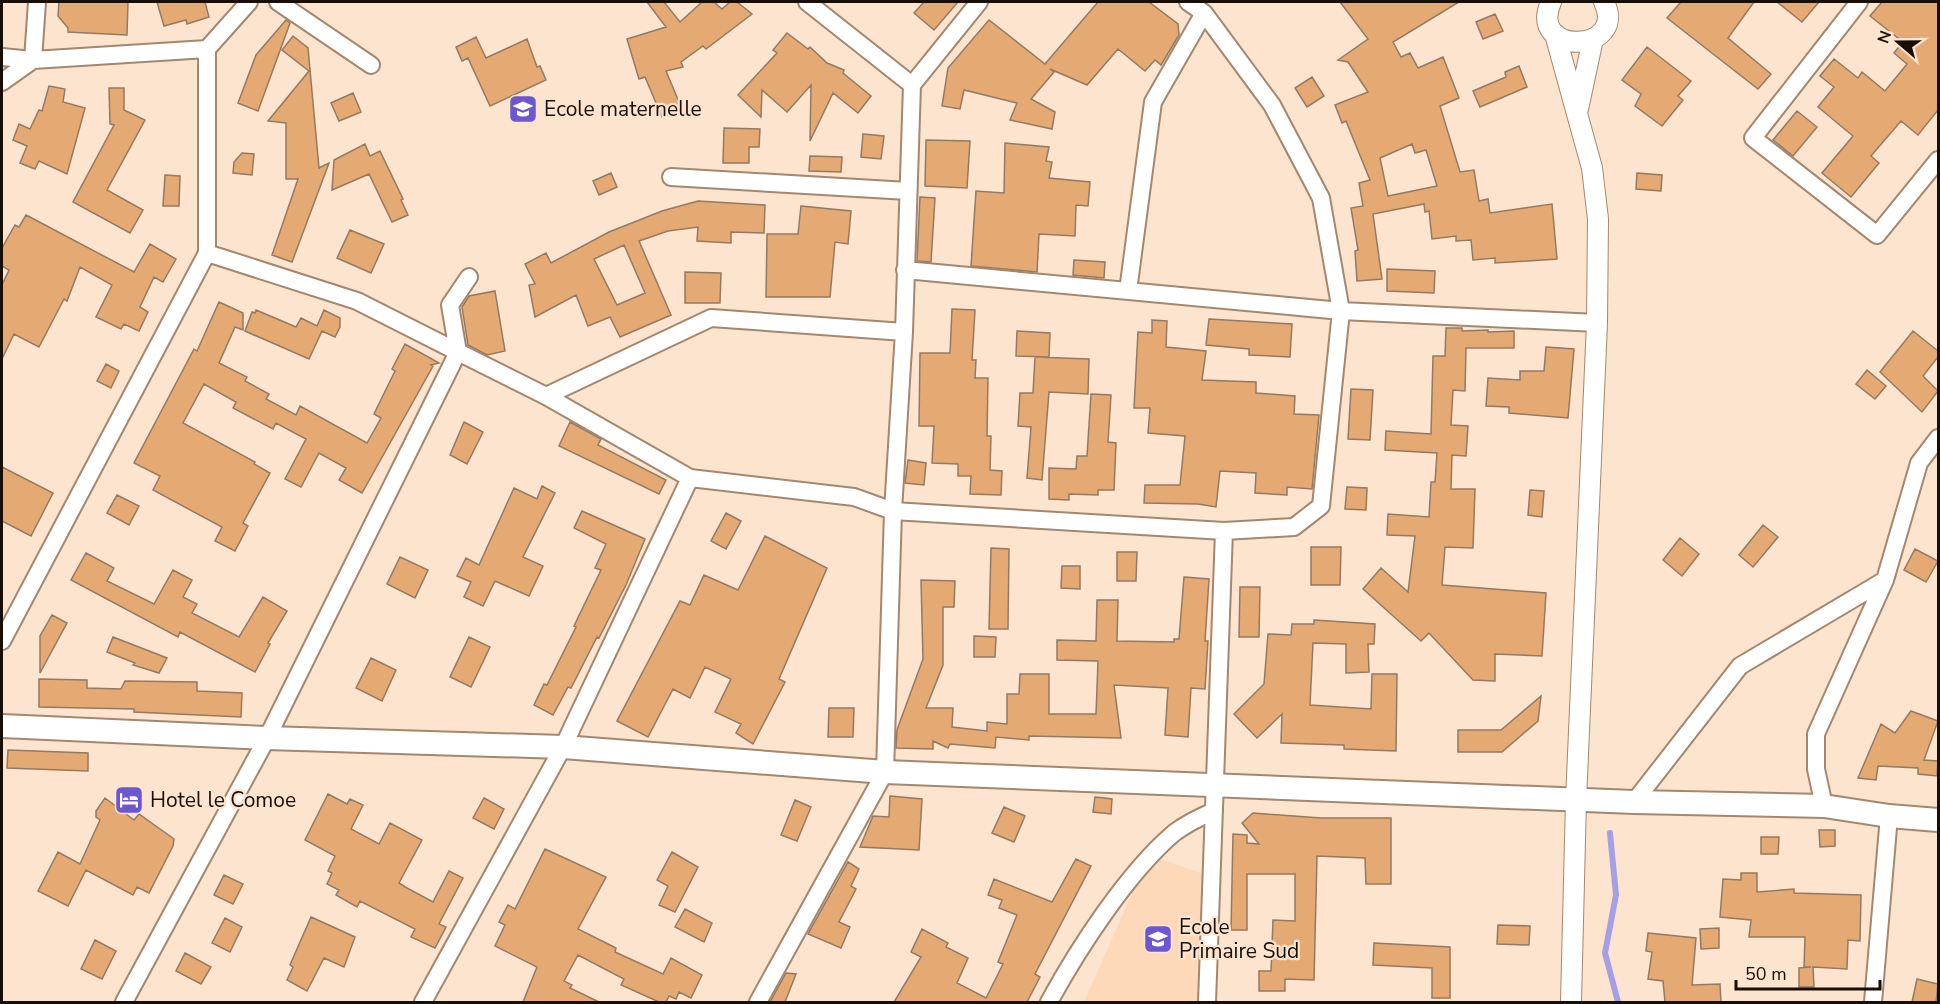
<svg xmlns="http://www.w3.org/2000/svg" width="1940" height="1004" font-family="'Nunito Sans',sans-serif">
  <rect width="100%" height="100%" fill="#fde4cf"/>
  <path fill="#fed9b9" d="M1149,855L1207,875L1201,1002H1084Z"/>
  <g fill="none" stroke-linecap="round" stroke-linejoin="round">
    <path stroke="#a59fe4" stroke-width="6" d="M1610,833L1616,895L1605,953L1618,1002"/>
  </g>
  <path fill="#e5aa74" stroke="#957961" stroke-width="1.5" fill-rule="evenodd" d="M59,2H128L127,35L68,32V28L58,16Z
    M157,2H205L209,17L187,24L186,20L164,26Z
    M647,2H664L680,22L702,2H714L722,9L730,2H737L752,14L706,49L703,46L681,62L683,67L666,71L682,109L662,117L645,77L639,79L627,39L666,27Z
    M924,2H958L934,30L914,13Z
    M1098,2H1149L1178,24L1179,35L1161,65L1155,60L1145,71L1118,49L1087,85L1050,69L1054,72L1031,99L1055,112L1052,129L1010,120L1017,103L964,90L960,109L942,106L948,68L989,20L1045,64Z
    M1340,2H1459L1393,42L1401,57L1410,53L1418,68L1443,57L1459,98L1440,106L1460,172L1474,170L1479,201L1488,199L1490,213L1552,204L1557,259L1495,263V258L1473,260L1471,240L1456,241V236L1432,239L1429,211L1425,212L1424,204L1373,214L1382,279L1357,281L1355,251L1358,250L1351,208L1363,206L1359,183L1370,180L1346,121L1342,123L1335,105L1368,92L1348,62L1338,60L1368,39ZM1412,144L1415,153L1426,150L1437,186L1388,196L1380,158Z
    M1681,2H1754L1728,38L1771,74L1758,89L1667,18Z
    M1777,2H1819L1802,22Z
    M1882,2H1938V110L1918,135L1901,121L1871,156L1879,163L1851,197L1822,173L1853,136L1818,107L1834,87L1820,76L1834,59L1858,78L1862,72L1885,91L1907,64L1894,53L1903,42L1870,16Z
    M1495,14L1503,31L1483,39L1476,22Z
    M286,20L290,23L258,111L238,103L256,55Z
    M787,33L808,49L810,47L827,63L844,70L843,73L871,96L858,113L833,93L810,141L811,85L787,112L762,90L761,117L738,95L777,53L773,50Z
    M293,36L308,48L319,168L329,163L292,262L272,255L298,179H286V123L268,121L309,71L282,50Z
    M476,37L486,58L527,39L537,67L540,66L546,80L490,106L468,58L462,61L456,47Z
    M1647,47L1691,81L1678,96L1683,100L1662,126L1635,106L1641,94L1622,80Z
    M1519,66L1527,87L1480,107L1473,91L1506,77L1505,72Z
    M1312,77L1324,96L1307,107L1295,88Z
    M49,86L65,89L63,102L85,108L67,174L39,161L35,169L20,163L27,146L13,140L19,124L30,129L39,110L42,111Z
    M109,88H124V110L145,120L107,190L143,210L130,233L73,202L114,125L110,124Z
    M353,93L361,112L339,121L331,103Z
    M1797,111L1817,127L1793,156L1773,140Z
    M724,128L760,129L759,147H749V163H723Z
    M863,134L884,136L881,159L861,157Z
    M926,140L970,141L967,188L925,186Z
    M1005,143L1049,147L1046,161L1052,162L1049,178L1090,182L1088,206L1076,205L1075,236L1039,234L1037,272L971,266L976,191L1004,193Z
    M365,144L370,156L380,151L403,199L401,200L408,215L392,222L369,174L332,190L334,160Z
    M242,153L254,154L252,175L233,173L234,162Z
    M810,156L842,157L841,172L809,171Z
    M611,173L617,187L599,195L593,181Z
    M1637,173L1662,175L1661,191L1636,189Z
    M165,175L180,176L179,206H163Z
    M920,197L935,198L931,262L917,261Z
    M698,201L765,205L764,233L731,232V243L697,241L698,227L668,231L639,241L671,315L620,337L610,317L588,326L576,295L535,317L529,285L535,284L525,264L546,253L551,263L609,232L662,211ZM624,245L645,293L617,305L594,259Z
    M801,206L851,211L848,244L835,242L830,297H766L767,234H798Z
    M26,215L134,272L150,244L176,259L163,282L154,277L140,307L148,312L139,331L124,324L121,329L96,317L112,285L80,267L67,301L64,299L39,347L14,334L2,359V285L9,270L2,266V248L15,225L19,227Z
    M350,230L384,244L371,273L337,258Z
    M1074,260L1105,262L1104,278L1073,275Z
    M1387,269L1435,271L1434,293L1387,291Z
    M685,272L721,273L720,303H685Z
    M495,291L505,351L487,355L468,345L462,307L469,296Z
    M219,302L243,313V330L235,327L219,363L247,377L245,381L269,394L266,399L296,415L300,406L367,443L381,418L374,414L395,371L392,369L405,344L439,363L431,365L433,366L362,493L339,480L346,468L319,453L301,487L285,479L306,439L276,423L273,429L233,408L236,402L204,384L183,423L255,462L254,464L270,473L243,523L248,526L235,551L215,541L222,527L153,490L160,476L134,463L194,349L197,351Z
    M952,309L975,310L972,360H976L975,378H988L987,436H991L990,470L1002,471L1001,495L970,494L971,476H958V464L932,463L934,426H919L920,353H950Z
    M256,310L296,327L301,318L317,326L324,310L340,318V327L335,337L322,331L309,359L245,331L252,312L255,313Z
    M1209,319L1292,324L1290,357L1249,355V349L1206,345Z
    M1152,320L1167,321L1166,347L1206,351L1202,380L1256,382V393L1295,396L1294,414L1319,415L1312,489L1287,487V495L1255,493L1256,473L1220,471L1216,507L1198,504L1144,503L1145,485H1180L1185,436L1148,433L1150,408H1134L1138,332L1152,333Z
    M1446,328H1462V331L1488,330V332L1514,331V348H1466L1465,391L1453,390L1451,425L1468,426L1466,456L1452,455L1451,489H1475L1473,548L1445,547L1442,585L1546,593L1542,656L1495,654V681L1473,680L1429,633L1421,641L1363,589L1381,568L1408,592L1415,536L1387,535L1388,514L1429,517L1431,482H1435L1437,453L1385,450L1386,431L1431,434L1433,356H1445Z
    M1017,331L1050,333L1049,357L1016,356Z
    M1913,331L1938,351V357L1923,376L1938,391L1922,412L1880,372Z
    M1546,347L1574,349L1568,418L1509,413V407L1486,406L1488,378L1520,380V371H1544Z
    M1035,357L1089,359L1088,394L1049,392L1042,480L1027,478L1031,427L1018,426L1020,393H1033Z
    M106,364L119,371L111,388L97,381Z
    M1867,370L1886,386L1875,399L1856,384Z
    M1351,389L1373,390L1370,440L1348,439Z
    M1091,394L1111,395L1108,442L1116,443L1114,490H1098V495L1069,494V500L1049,499V468L1076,469L1077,456H1087Z
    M464,422L483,432L467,464L450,455Z
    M570,422L601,439L598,445L666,480L659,494L559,446Z
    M908,460L926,463L924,485L905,483Z
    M2,467L53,493L31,536L2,521Z
    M542,486L555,493L523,557L543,566L529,596L495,581L483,606L464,597L471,582L457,576L466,558L479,565L514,488L537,499Z
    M1347,487L1367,488L1366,510L1345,509Z
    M1530,490L1544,491L1542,517L1528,515Z
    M117,495L139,506L129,525L107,513Z
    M582,511L645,539L626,585L599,638L597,637L571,688L568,687L553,715L534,705L544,684L547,685L576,627L574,626L601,570L595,568L606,544L574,528Z
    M726,513L741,521L726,549L711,541Z
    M1763,525L1778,537L1753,567L1739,555Z
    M765,536L827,568L779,679L785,682L753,744L736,733L741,724L715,712L731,679L705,667L690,698L673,689L648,737L617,721L680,601L690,605L704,575L738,590Z
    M1680,538L1699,554L1682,576L1663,560Z
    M1311,547H1341L1340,585H1311Z
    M991,548L1009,549L1008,629H989Z
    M1915,549L1938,561L1926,582L1904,570Z
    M1117,552H1137L1136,581H1117Z
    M86,553L114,568L107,581L154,604L173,570L192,580L183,597L197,604L192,613L239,637L263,597L287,611L268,643L270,644L255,672L180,632L178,637L71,580Z
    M400,557L428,570L415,598L387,584Z
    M1062,566H1080V589L1061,588Z
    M1184,577L1209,579L1205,641H1208L1205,689L1191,688L1188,737L1165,735L1168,688L1114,685L1121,738L1029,736V740L996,737L995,748L950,744L948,748L933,741V749L896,748L897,730L923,659L921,580L955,581L954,607H943V665L926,708H953L952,727L987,731V722L1007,724V694H1019L1020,674H1049V714H1096L1098,661L1057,660V640L1096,641L1097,600H1118L1117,641L1174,642V639H1179Z
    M1240,587H1260L1259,637H1239Z
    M52,615L67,623L40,673V636Z
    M1314,620L1375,624L1374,644H1368L1369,672L1346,673V644L1313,643L1310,705L1371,709L1372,674H1397L1396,751L1344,749V745L1281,743L1282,714L1257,738L1234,714L1264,684L1268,634L1291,635L1292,624H1314Z
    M974,636L996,637L995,657H974Z
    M113,637L167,658L159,673L133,665L135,663L107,652Z
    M469,637L490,647L471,687L450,677Z
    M371,658L396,670L382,701L356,688Z
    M39,679L87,680V688L121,689L125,681L197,682V691L242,693L241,717L134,712V709L39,707Z
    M1541,696L1538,721L1502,752H1458V730H1501Z
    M829,708H854L853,737H828Z
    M1911,711L1938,721L1924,760L1938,761L1937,776L1918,774V768L1878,766L1876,780L1858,778L1881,724L1895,733Z
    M8,750L88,753V771L7,768Z
    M328,794L347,804L350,799L363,805L351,829L379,844L390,823L422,840L399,883L407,888L433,902L449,871L463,878L439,924L446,927L435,948L411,937L415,929L360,901L357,907L336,895L339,890L327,884L332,873L328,871L335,856L305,840Z
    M890,796L922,799L919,850L860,847L873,816L889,817Z
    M1095,797L1112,799L1111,814L1093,812Z
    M105,798L134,820L139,814L174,839L173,846L149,893L137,887L133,895L86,870L68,906L38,891L58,852L80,864L100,820L96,817V811Z
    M484,798L504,809L494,829L473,818Z
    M795,800L811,807L797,841L781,835Z
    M1004,807L1025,816L1014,842L992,833Z
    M1253,813L1321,818H1391V884H1366L1365,858L1317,856L1314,980L1285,979V991H1259V971H1271L1273,920L1295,921V874H1247V930H1231L1233,834L1247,835V843L1259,844L1242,823Z
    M1819,830H1835V846L1820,847Z
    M1761,837H1779L1778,854H1761Z
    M545,849L606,877L578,929L616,948L615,952L663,974L671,958L702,975L691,998L679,992L676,999L669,996L666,1002H659L621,985L624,979L578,955L564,981L572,985L570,988L599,1002H523L537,967L495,946L505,925L499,922L508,905L515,909Z
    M672,852L698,867L675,912L659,905L668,886L657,880Z
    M1076,859L1091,866L1035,974L1040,977L1027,1002H894L921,957L911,952L922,929L948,943L946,947L968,958L957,983L986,998L1003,964L998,962L1017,915L999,908L1002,900L988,895L994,879L1052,902Z
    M848,862L859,869L851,886L856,889L839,922L850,927L841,948L808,934Z
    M1741,873H1757V892L1794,889V893L1861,895L1860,941L1848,940L1847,969L1813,967L1814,987H1799V968L1811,967H1804L1805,937H1749L1751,920L1720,917L1723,879L1741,880Z
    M224,875L243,884L233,904L214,895Z
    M685,909L712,923L704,942L675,927Z
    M311,917L355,937L344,967L324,958L307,991L287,980L293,967L290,965Z
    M225,918L242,927L230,952L212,943Z
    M1498,925L1530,926L1529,945L1497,944Z
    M1719,928V948L1701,949L1700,929Z
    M1648,933L1696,938L1692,985L1720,984L1721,1002H1665L1663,981L1648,979L1652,952L1646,951Z
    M95,940L116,951L102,979L81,969Z
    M1374,943L1450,947V998H1432V968L1373,965Z
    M185,953L211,967L201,984L176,971Z
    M786,973L796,974L785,1002H770Z
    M1917,979L1938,984L1936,1002H1912Z"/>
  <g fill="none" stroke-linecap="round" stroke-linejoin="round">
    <g stroke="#a3876e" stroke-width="20">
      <path id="minor" d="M278,2L371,65
        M807,2L912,85
        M1859,2L1753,138L1877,235L1938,160
        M2,57L33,60L37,2
        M2,82L33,60L207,49
        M671,177L908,191
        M905,270L1341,311L1597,323
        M469,277L450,305L458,352L546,396L690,478L854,497L893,511L1224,531L1294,527L1321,506L1341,311L1321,198L1272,105L1204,13L1188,2
        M1128,291L1153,102L1204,13
        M546,396L711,318L904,332
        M2,641L207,253V49L249,2
        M1634,802L1740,666L1885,580
        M1824,806L1816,769V734L1885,580L1919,463L1938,438
        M124,1002L267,738L458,352L357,301L207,253
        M423,1002L563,747L690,478
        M758,1002L885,772L893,511L904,332L912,85L979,2
        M1049,1002C1078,949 1127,873 1174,833C1186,824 1200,817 1214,811
        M1207,1002L1224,531
        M1873,1002L1889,816"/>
    </g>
    <g stroke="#a3876e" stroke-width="22">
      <path id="tertiary" d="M1551,2C1527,57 1629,53 1604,2
        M1555,34L1592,168L1598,219L1597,323L1576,800L1571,1002
        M1578,109L1593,39"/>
    </g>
    <g stroke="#a3876e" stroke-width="26">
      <path id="secondary" d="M2,726L267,738L563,747L885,772L1634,802L1824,806L1889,816L1938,820"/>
    </g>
    <use href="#minor" stroke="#fff" stroke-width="16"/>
    <use href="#tertiary" stroke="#fff" stroke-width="20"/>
    <use href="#secondary" stroke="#fff" stroke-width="22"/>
  </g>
  <defs>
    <g id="school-square" transform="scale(1.5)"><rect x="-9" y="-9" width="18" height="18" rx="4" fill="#6d57d0" stroke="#fde4cf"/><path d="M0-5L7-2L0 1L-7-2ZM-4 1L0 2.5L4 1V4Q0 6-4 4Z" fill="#fff"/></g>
    <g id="hotel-square" transform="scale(1.5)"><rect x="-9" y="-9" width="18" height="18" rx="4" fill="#6d57d0" stroke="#fde4cf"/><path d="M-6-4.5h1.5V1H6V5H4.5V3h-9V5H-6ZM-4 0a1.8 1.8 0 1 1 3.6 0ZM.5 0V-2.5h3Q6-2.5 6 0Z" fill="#fff"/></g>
  </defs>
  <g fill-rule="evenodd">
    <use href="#school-square" x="523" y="109"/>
    <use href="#hotel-square" x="129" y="800"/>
    <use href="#school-square" x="1158" y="939"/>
  </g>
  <g text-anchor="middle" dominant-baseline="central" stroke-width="4.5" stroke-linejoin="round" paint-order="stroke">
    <g font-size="21" fill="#190e06" stroke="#fde4cf" text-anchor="start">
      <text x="544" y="109">Ecole maternelle</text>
      <text x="150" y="800">Hotel le Comoe</text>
      <text x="1179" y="927">Ecole<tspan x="1179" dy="24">Primaire Sud</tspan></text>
    </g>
  </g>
  <rect width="1940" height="1004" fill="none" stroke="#190e06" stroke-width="6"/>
  <g transform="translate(1898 42) rotate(290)" stroke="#fde4cf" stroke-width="4.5" paint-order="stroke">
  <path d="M0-4.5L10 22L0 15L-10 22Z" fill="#190e06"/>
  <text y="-9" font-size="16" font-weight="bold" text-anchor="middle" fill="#190e06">N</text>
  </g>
  <path d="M1736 980v9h144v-9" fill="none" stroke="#190e06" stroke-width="3"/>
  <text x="1745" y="980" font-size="18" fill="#190e06" stroke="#fde4cf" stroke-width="4.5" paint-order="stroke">50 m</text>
</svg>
